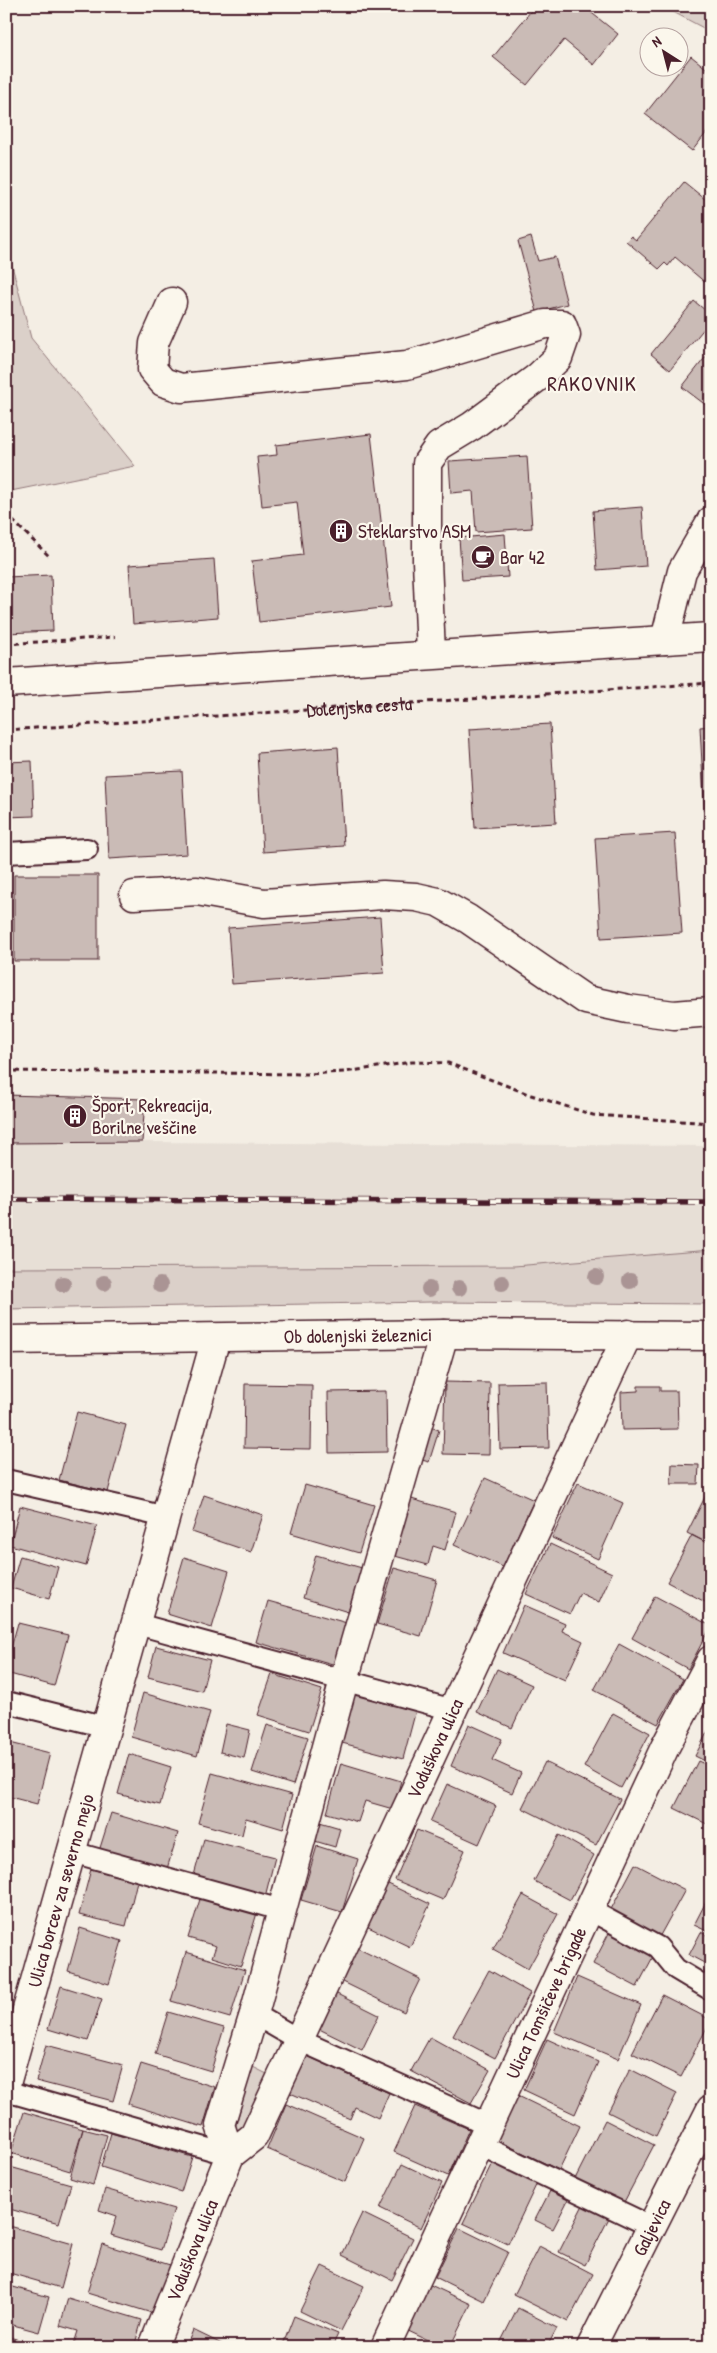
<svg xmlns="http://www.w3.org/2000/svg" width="717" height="2353" font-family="'Patrick Hand',sans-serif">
  <rect width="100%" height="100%" fill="#f4eee4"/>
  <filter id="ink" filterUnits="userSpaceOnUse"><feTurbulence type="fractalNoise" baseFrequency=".02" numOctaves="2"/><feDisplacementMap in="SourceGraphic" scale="10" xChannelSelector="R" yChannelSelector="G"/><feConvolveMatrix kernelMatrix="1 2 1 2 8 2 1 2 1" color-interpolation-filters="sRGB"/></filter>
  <g filter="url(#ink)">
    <path fill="#e7dfd6" d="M142,1142L711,1146V1250L514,1266L6,1268V1143Z"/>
    <path fill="#dbd0c9" stroke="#92787a" d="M662,6H711V32Z
      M6,243L31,338L135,466L6,492Z
      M711,1250V1304L432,1302L6,1309V1268L514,1266Z
      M253,2067L271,2076L241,2136L234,2133L250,2071Z"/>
    <path fill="#cabbb6" stroke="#4a1f2b" d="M535,6H591L588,10L618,34L594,65L564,40L527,85L493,57Z
      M691,56L711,72V127L692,151L645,114Z
      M684,182L711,204V279L707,284L675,257L668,266L665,263L659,269L626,241L631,236L636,240Z
      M531,237L538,261L555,257L567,304L537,312L518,241Z
      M694,301L711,315V320L670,370L651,354Z
      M711,350V409L682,387Z
      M371,434L391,607L259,622L252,561L303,555L297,502L262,506L257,457L277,455L276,445Z
      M527,456L532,528L476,532L473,491L451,493L449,461Z
      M642,507L646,566L597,570L593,511Z
      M505,534L508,577L462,580L459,538Z
      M214,559L218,617L133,624L129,565Z
      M51,575L53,631L6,633V577Z
      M550,724L556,823L475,828L469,729Z
      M711,726V819H705L700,727Z
      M338,747L344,846L263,852L257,753Z
      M32,761L34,816L6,817V762Z
      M182,771L187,854L109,859L105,775Z
      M675,833L682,933L601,938L595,838Z
      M14,875H98V961H14Z
      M380,917L384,973L232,984L228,928Z
      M6,1095L145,1099L142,1142L6,1143Z
      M445,1382L490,1383L489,1455L443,1454Z
      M547,1382L549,1448L500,1449L498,1383Z
      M245,1384L312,1385L311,1449L244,1448Z
      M638,1386H660V1391H677L678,1429L622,1430L621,1392L638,1391Z
      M386,1391L387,1452L329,1453L328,1392Z
      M77,1412L126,1425L108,1492L59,1480Z
      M425,1425L439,1430L429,1462L415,1458Z
      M672,1464L699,1465L698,1484H671Z
      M485,1478L534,1500L503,1567L454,1545Z
      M578,1483L623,1503L598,1559L552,1538Z
      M305,1485L374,1505L359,1553L291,1533Z
      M711,1485V1545L687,1533Z
      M204,1495L263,1515L251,1552L192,1532Z
      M408,1498L456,1512L445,1550L433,1546L428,1565L391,1555Z
      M20,1506L97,1526L86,1566L10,1545Z
      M692,1535L711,1545V1605L667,1582Z
      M550,1544L612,1573L599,1602L580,1593L570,1614L526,1594Z
      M316,1555L362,1568L348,1612L303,1598Z
      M20,1556L58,1567L49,1599L11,1588Z
      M184,1557L229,1571L212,1628L167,1614Z
      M394,1568L437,1580L421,1636L377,1624Z
      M655,1596L711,1626L688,1669L632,1638Z
      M268,1601L347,1623L336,1665L256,1642Z
      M524,1605L565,1623L562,1631L583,1641L565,1680L503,1653Z
      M18,1623L68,1635L54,1686L6,1673V1665Z
      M619,1644L683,1679L658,1724L594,1690Z
      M156,1646L210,1660L202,1691L148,1677Z
      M497,1669L532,1685L512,1728L477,1712Z
      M272,1674L322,1690L309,1731L258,1715Z
      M143,1693L210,1712L197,1756L131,1737Z
      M355,1694L416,1710L403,1759L342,1743Z
      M613,1713L650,1733L621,1788L584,1767Z
      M226,1724L250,1730L244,1758L220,1752Z
      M469,1724L502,1739L492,1760L521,1773L512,1793L451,1766Z
      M267,1725L308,1737L293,1785L252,1772Z
      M711,1725V1764L695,1756Z
      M6,1742L50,1753L37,1804L6,1796Z
      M129,1754L171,1767L160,1805L118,1794Z
      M698,1761L711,1767V1826L674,1808Z
      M545,1762L620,1799L596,1845L522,1808Z
      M341,1763L401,1781L393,1809L365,1801L358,1822L327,1813Z
      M212,1773L292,1795L283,1829L246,1818L242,1835L198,1823Z
      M447,1784L496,1806L479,1844L430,1822Z
      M111,1813L178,1833L166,1872L99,1851Z
      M313,1820L340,1828L335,1847L308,1839Z
      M417,1830L465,1850L443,1900L395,1880Z
      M559,1835L594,1855L570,1900L534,1881Z
      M204,1839L275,1857L265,1897L193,1879Z
      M317,1846L358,1859L342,1912L301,1900Z
      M635,1864L685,1890L657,1941L608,1915Z
      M91,1869L137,1881L126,1926L79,1915Z
      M382,1881L430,1904L410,1947L362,1924Z
      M711,1892V1933L694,1925Z
      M523,1895L558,1914L528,1969L493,1949Z
      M201,1896L257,1913L241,1966L212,1957L216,1946L188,1938Z
      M80,1928L122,1941L109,1984L68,1971Z
      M701,1932L711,1938V1976L704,1973L708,1965L689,1955Z
      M609,1933L654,1955L637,1987L593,1964Z
      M355,1947L420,1979L404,2012L339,1980Z
      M186,1952L245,1970L230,2018L171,2001Z
      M489,1970L530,1993L495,2058L453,2036Z
      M577,1977L641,2005L618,2059L554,2032Z
      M61,1986L102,1999L88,2041L48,2029Z
      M331,1991L379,2015L362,2050L313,2026Z
      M662,1995L711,2020L681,2077L632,2053Z
      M168,2012L224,2028L211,2071L155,2054Z
      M430,2037L490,2070L471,2103L411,2071Z
      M547,2039L598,2062L575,2114L524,2090Z
      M46,2045L123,2065L113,2101L36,2081Z
      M305,2055L389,2093L378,2118L355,2107L350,2119L288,2092Z
      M141,2064L215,2087L203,2127L128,2104Z
      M630,2069L677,2093L656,2136L608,2112Z
      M512,2093L580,2126L559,2170L490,2137Z
      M286,2104L364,2138L345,2182L267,2149Z
      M415,2106L469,2129L448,2176L394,2152Z
      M24,2112L83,2129L70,2171L11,2153Z
      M605,2120L654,2145L623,2204L575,2179Z
      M83,2129L107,2135L93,2185L70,2178Z
      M111,2133L192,2157L181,2192L101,2167Z
      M494,2159L539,2179L508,2244L463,2223Z
      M402,2164L442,2183L421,2228L380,2208Z
      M10,2167L71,2184L59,2223L6,2208V2178Z
      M105,2189L174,2209L161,2250L111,2235L117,2216L99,2210Z
      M550,2191L568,2200L553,2229L535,2220Z
      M583,2205L609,2218L585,2265L559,2252Z
      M362,2213L413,2238L392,2280L342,2255Z
      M6,2225L73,2244L61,2288L6,2272Z
      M459,2228L508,2252L484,2301L435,2277Z
      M102,2244L170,2265L155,2314L87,2293Z
      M539,2246L593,2274L568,2322L514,2295Z
      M322,2266L364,2286L341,2331L300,2311Z
      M424,2282L471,2304L450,2347H442L402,2328Z
      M6,2285L49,2297L39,2332L6,2323Z
      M68,2298L142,2320L134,2347H73L78,2331L60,2326Z
      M518,2308L557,2328L547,2347H498Z
      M294,2316L338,2334L332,2347H282Z
      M193,2330L228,2347H186Z
      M6,2336L36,2345V2347H6Z"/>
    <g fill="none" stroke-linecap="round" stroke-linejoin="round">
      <g stroke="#4a1f2b" stroke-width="24">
        <path id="lane" d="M6,853L87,849
          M6,1480L166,1517
          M137,1624L453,1710
          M6,1702L107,1727
          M72,1852L281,1910
          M590,1910L658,1947L676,1969L711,1990
          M254,2014L299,2040L489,2125
          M6,2091L230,2155
          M480,2145L650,2226"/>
      </g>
      <g stroke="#4a1f2b" stroke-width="31">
        <g id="street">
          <path d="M172,302L154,343L152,369L163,382L181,388L407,365L545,324H562L566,335L558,358L538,377L472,426L439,446L427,463V561L431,654"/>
          <path d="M665,640L682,571L711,521"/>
          <path d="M134,895L197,891L264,903L383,895L416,897L438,902L468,919L586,1000L628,1009L674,1015L711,1012"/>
          <path id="s2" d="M6,2084L216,1338"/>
          <path d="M230,2155L220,2125L254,2014L344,1680L444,1334"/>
          <path id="s3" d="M153,2347L230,2155L254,2136L628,1334"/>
          <path id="s4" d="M385,2347L665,1747L711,1660"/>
        </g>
      </g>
      <g stroke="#4a1f2b" stroke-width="31">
        <g id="secondary">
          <path id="s5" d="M6,1340L444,1334L711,1336"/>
          <path id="s6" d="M591,2347L711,2109"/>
        </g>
      </g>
      <g stroke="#4a1f2b" stroke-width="31">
        <path id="primary" d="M6,683L711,637"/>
      </g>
      <g stroke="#4a1f2b" stroke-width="3" stroke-dasharray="5 4" stroke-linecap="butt">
        <path d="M6,514L51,558"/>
        <path d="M6,644L115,637"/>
        <path id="s1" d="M6,730L711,683"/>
        <path d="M6,1071L308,1074L345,1072L412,1062L448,1063L531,1095L593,1115L711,1123"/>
      </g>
      <use href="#lane" stroke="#fbf7ec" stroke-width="20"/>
      <use href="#street" stroke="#fbf7ec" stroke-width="28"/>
      <use href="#secondary" stroke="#fbf7ec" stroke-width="28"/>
      <use href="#primary" stroke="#fbf7ec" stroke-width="28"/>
      <g stroke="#4a1f2b" stroke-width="5.5">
        <path id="rail" d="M6,1199L711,1202"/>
      </g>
      <use href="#rail" stroke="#fbf7ec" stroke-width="4" stroke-dasharray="11" stroke-linecap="butt"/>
    </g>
    <g fill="#aa9494">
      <circle cx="596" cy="1277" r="8"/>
      <circle cx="630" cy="1281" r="8"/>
      <circle cx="104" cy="1283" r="8"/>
      <circle cx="502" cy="1283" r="8"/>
      <circle cx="63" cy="1284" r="8"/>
      <circle cx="160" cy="1285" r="8"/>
      <circle cx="459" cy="1288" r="8"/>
      <circle cx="429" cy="1289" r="8"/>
    </g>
  </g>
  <defs>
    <g id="building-disc" transform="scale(1.25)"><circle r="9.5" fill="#4a1f2b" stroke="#fbf7ec"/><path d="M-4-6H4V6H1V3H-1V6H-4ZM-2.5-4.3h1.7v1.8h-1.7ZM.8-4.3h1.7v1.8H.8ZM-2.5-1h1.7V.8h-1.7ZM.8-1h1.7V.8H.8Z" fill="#fff"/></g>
    <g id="cafe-disc" transform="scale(1.25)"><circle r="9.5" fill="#4a1f2b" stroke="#fbf7ec"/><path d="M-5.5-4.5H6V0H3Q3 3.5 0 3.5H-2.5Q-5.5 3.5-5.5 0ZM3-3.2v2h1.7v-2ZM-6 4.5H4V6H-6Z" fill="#fff"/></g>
  </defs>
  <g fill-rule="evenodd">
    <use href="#building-disc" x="341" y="531"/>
    <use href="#cafe-disc" x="483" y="557"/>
    <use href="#building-disc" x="75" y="1116"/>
  </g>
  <g text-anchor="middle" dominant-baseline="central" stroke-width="4.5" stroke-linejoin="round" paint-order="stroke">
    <g font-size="19" fill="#4a1f2b" stroke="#fbf7ec" text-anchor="start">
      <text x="358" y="531">Steklarstvo ASM</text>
      <text x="500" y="557">Bar 42</text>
      <text x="92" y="1105">Šport, Rekreacija,<tspan x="92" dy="22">Borilne veščine</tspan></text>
    </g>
    <g font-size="19" fill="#4a1f2b" stroke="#fbf7ec">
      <text stroke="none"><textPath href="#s1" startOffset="354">Dolenjska cesta</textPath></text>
      <text stroke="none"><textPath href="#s5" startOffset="352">Ob dolenjski železnici</textPath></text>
      <text stroke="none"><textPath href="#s3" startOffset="665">Voduškova ulica</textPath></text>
      <text stroke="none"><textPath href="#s2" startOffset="201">Ulica borcev za severno mejo</textPath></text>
      <text stroke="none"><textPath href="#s4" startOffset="380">Ulica Tomšičeve brigade</textPath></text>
      <text stroke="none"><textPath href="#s6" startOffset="134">Galjevica</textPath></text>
      <text stroke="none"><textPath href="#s3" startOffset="104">Voduškova ulica</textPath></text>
    </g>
    <g font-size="21" letter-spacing="1" fill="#4a1f2b" stroke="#fbf7ec">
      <text x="592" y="383">RAKOVNIK</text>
    </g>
  </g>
  <rect width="717" height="2353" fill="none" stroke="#fbf7ec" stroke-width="25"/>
  <rect x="12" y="12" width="692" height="2328" fill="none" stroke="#4a1f2b" stroke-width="2" filter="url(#ink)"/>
  <g transform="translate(664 52) rotate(324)"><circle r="24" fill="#fbf7ec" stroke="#b4a19f"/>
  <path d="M0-4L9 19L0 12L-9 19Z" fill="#4a1f2b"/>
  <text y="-8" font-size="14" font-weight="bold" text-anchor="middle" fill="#4a1f2b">N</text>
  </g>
</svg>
